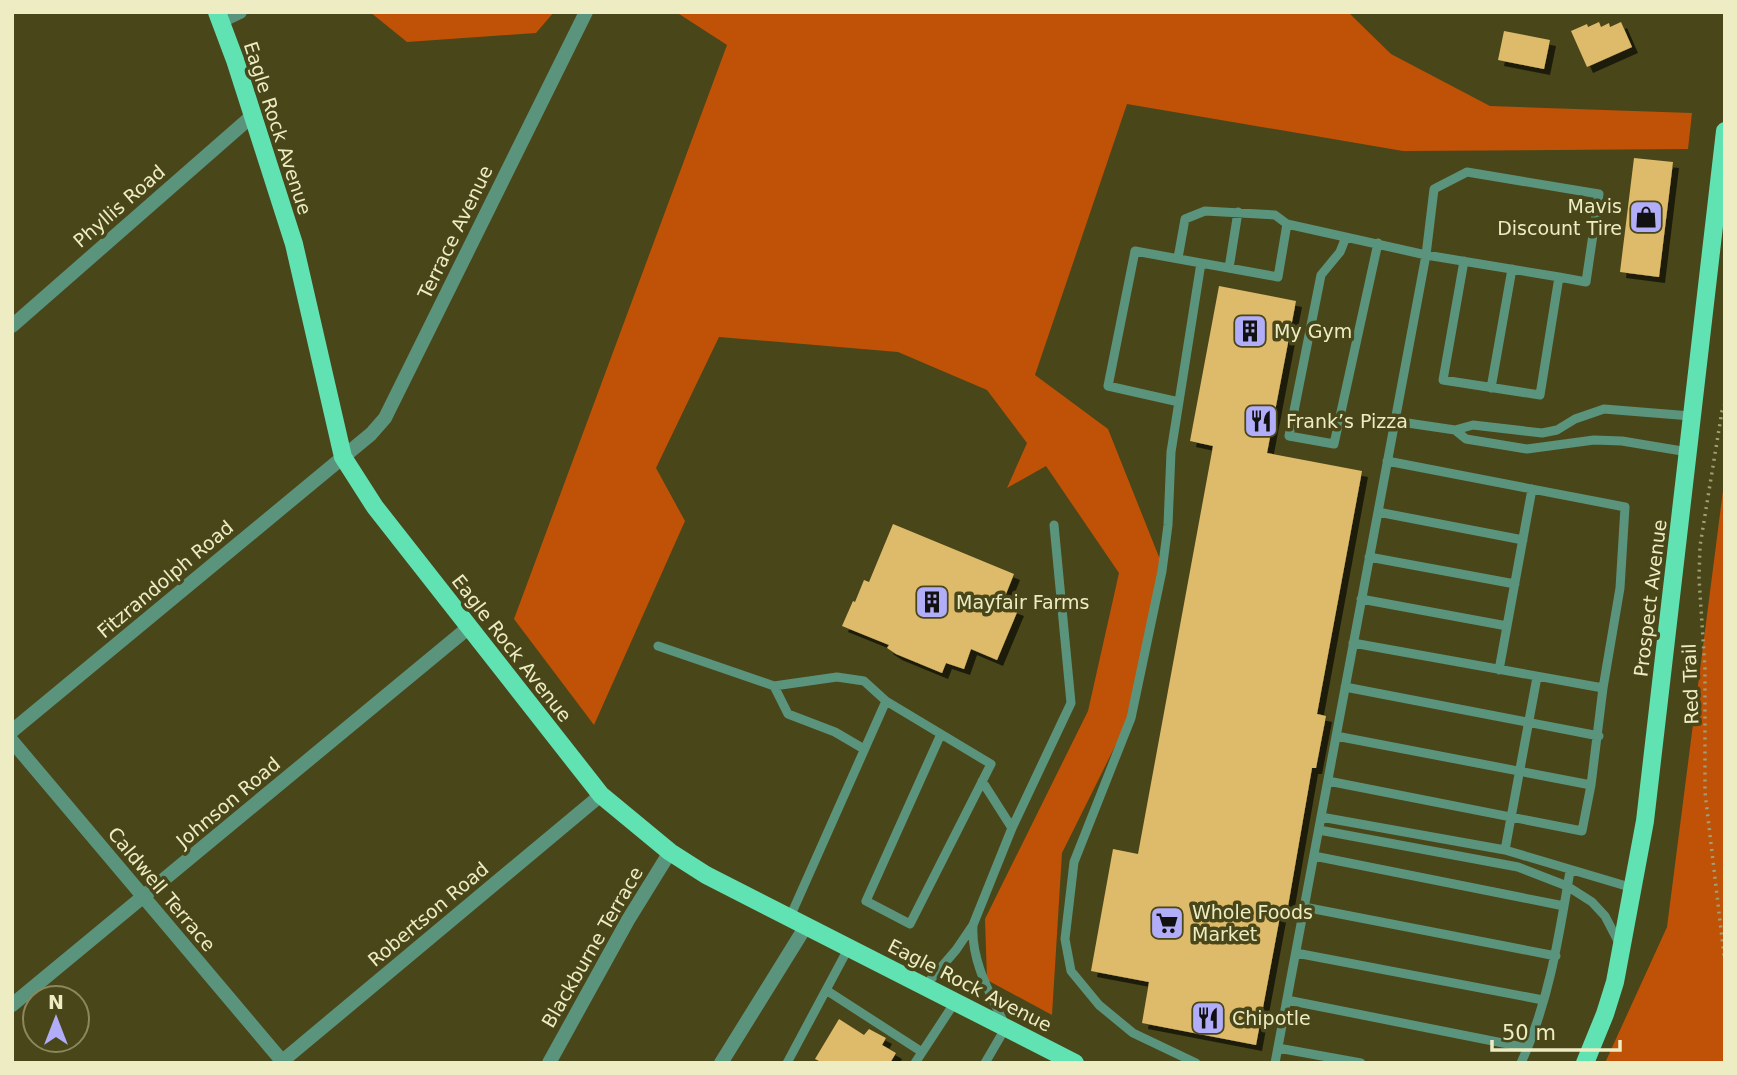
<svg xmlns="http://www.w3.org/2000/svg" width="1737" height="1075" font-family="'DejaVu Sans',sans-serif">
  <defs>
    <filter id="shadow"><feDropShadow dx="6" dy="6" stdDeviation="0" flood-color="#0009"/></filter>
  </defs>
  <rect width="100%" height="100%" fill="#494619"/>
  <path fill="#bf5206" d="M370,12H554L536,33L407,42Z
    M676,12H1348L1391,54L1490,106L1692,113L1688,149L1403,151L1127,104L1035,375L1108,429L1161,562L1133,710L1062,853L1052,1015L987,980L985,919L1088,711L1119,573L1046,466L1007,488L1027,443L987,390L898,352L719,337L656,468L685,521L594,725L514,619L727,45Z
    M1725,475V1063H1605L1667,927Z"/>
  <path fill="#debb6a" filter="url(#shadow)" d="M1599,22L1601,27L1609,23L1610,27L1621,22L1632,47L1587,67L1571,31L1587,24L1588,27Z
    M1504,31L1550,40L1544,69L1498,60Z
    M1634,158L1673,162L1659,277L1620,272Z
    M1219,286L1296,301L1267,453L1362,471L1317,714L1326,716L1316,768H1312L1287,912L1281,911L1256,1045L1142,1023L1149,982L1091,971L1113,849L1138,854L1213,446L1190,441Z
    M893,524L1014,574L1002,604L1018,610L997,660L971,649L964,669L946,663L942,673L896,654L887,648L889,645L842,626L853,601L855,602L864,580L869,582Z
    M839,1019L864,1035L869,1029L886,1038L882,1045L896,1053L890,1063H823L815,1059Z"/>
  <g fill="none" stroke-linecap="round" stroke-linejoin="round">
    <path stroke="#a19f74" stroke-width="3.5" stroke-dasharray="2 5" stroke-linecap="butt" d="M1725,404L1722,411L1700,546L1699,578L1705,669V792L1725,964
      M1725,1063V1062"/>
    <path stroke="#5b947d" stroke-width="9" d="M1287,224L1426,255L1559,277L1540,395L1443,380L1464,261
      M1346,237L1340,252L1321,275L1289,436L1334,444L1378,243
      M1178,258L1185,219L1205,211L1275,215L1287,224L1278,277L1135,251L1108,386L1179,402
      M1229,268L1238,212
      M1491,388L1512,269
      M1394,421L1455,430L1473,425L1542,433L1557,430L1575,419L1604,409L1691,416
      M1455,430L1466,439L1527,449L1594,440L1622,441L1688,452
      M1378,512L1523,540
      M1369,557L1515,584
      M1361,599L1507,626
      M1353,643L1603,688
      M658,646L774,686L837,677L864,681L886,701
      M1499,670L1532,489
      M774,686L788,714L835,732L864,749
      M1345,687L1599,736
      M1336,736L1591,785
      M1328,781L1582,831L1591,785L1603,688L1620,588L1625,507L1387,461
      M1321,817L1505,850L1633,888
      M1012,828L1071,703L1054,525
      M1319,830L1518,867L1567,886L1592,902L1605,916L1619,943
      M1505,850L1537,677
      M1314,856L1564,906
      M1304,907L1556,956
      M790,917L886,701L991,764L910,924L866,901L941,734
      M973,926C971,962 991,995 1006,1027L985,1063
      M1296,953L1543,1000
      M925,986L956,950L973,925L1012,828L982,781
      M826,990L922,1052
      M1287,1000L1528,1048
      M1278,1048L1361,1063
      M787,1063L849,947
      M915,1063L955,1002
      M1196,1063L1133,1033L1099,1005L1071,971L1065,939L1074,862L1131,718L1162,571L1168,525L1171,452L1201,263
      M1275,1063L1426,255L1434,189L1467,172L1599,194L1586,282L1559,277
      M1521,1063C1549,1002 1559,936 1570,871"/>
    <path stroke="#5b947d" stroke-width="14" d="M221,21L240,12
      M12,326L252,116
      M12,731L371,434L385,418L586,12
      M12,741L282,1061
      M12,1005L468,628
      M280,1063L601,795
      M549,1063L628,920L670,852
      M721,1063L806,926"/>
    <path stroke="#61e2b3" stroke-width="18" d="M217,12L235,60L294,244L343,457L375,507L601,795L670,852L706,875L1075,1063
      M1585,1063L1605,1014L1615,982L1645,821L1725,131"/>
  </g>
  <defs>
    <g id="shop-square" transform="scale(1.75)"><rect x="-9" y="-9" width="18" height="18" rx="4" fill="#b2adf9" stroke="#494619"/><path d="M-5-2.5h2.3a2.7 3.5 0 0 1 5.4 0H5L5.5 6h-11ZM-1.5-2.5h3a1.5 2.3 0 0 0-3 0Z" fill="#111"/></g>
    <g id="building-square" transform="scale(1.75)"><rect x="-9" y="-9" width="18" height="18" rx="4" fill="#b2adf9" stroke="#494619"/><path d="M-4-6H4V6H1V3H-1V6H-4ZM-2.5-4.3h1.7v1.8h-1.7ZM.8-4.3h1.7v1.8H.8ZM-2.5-1h1.7V.8h-1.7ZM.8-1h1.7V.8H.8Z" fill="#111"/></g>
    <g id="restaurant-square" transform="scale(1.75)"><rect x="-9" y="-9" width="18" height="18" rx="4" fill="#b2adf9" stroke="#494619"/><path d="M-5-6h1v4h1v-4h1v4h1v-4h1v5L-1.5 .5V6h-2V.5L-5-1ZM5-6V6H3V1.5H1.5Q1.5-4 5-6Z" fill="#111"/></g>
    <g id="supermarket-square" transform="scale(1.75)"><rect x="-9" y="-9" width="18" height="18" rx="4" fill="#b2adf9" stroke="#494619"/><path d="M-6-5.5h2.5l.6 2H6L4.5 2H-2.5L-4.4-4H-6ZM-1.5 3.2a1.3 1.3 0 1 0 .1 0ZM3 3.2a1.3 1.3 0 1 0 .1 0Z" fill="#111"/></g>
  </defs>
  <g fill-rule="evenodd">
    <use href="#shop-square" x="1646" y="217"/>
    <use href="#building-square" x="1250" y="331"/>
    <use href="#restaurant-square" x="1261" y="421"/>
    <use href="#building-square" x="932" y="602"/>
    <use href="#supermarket-square" x="1167" y="923"/>
    <use href="#restaurant-square" x="1208" y="1018"/>
  </g>
  <g text-anchor="middle" dominant-baseline="central" stroke-width="7" stroke-linejoin="round" paint-order="stroke">
    <g font-size="19" fill="#edecc3" stroke="#494619">
      <text transform="translate(278 128) rotate(72)">Eagle Rock Avenue</text>
      <text transform="translate(119 206) rotate(-41)">Phyllis Road</text>
      <text transform="translate(455 232) rotate(-64)">Terrace Avenue</text>
      <text transform="translate(165 579) rotate(-40)">Fitzrandolph Road</text>
      <text transform="translate(1650 598) rotate(-83)">Prospect Avenue</text>
      <text transform="translate(512 648) rotate(52)">Eagle Rock Avenue</text>
      <text transform="translate(1690 684) rotate(-92)">Red Trail</text>
      <text transform="translate(228 802) rotate(-40)">Johnson Road</text>
      <text transform="translate(162 889) rotate(50)">Caldwell Terrace</text>
      <text transform="translate(428 914) rotate(-40)">Robertson Road</text>
      <text transform="translate(592 947) rotate(-60)">Blackburne Terrace</text>
      <text transform="translate(970 985) rotate(27)">Eagle Rock Avenue</text>
    </g>
    <g font-size="19" fill="#edecc3" stroke="#494619" text-anchor="start">
      <text x="1622" y="206" text-anchor="end">Mavis<tspan x="1622" dy="22">Discount Tire</tspan></text>
      <text x="1274" y="331">My Gym</text>
      <text x="1286" y="421">Frank’s Pizza</text>
      <text x="956" y="602">Mayfair Farms</text>
      <text x="1192" y="912">Whole Foods<tspan x="1192" dy="22">Market</tspan></text>
      <text x="1232" y="1018">Chipotle</text>
    </g>
  </g>
  <rect width="1737" height="1075" fill="none" stroke="#edecc3" stroke-width="28"/>
  <g transform="translate(56 1019)"><circle r="33" fill="#494619" stroke="#8b885d" stroke-width="2"/>
  <path d="M0-5L12 26L0 18L-12 26Z" fill="#b2adf9"/>
  <text y="-10" font-size="19" font-weight="bold" text-anchor="middle" fill="#edecc3">N</text>
  </g>
  <path d="M1492 1040v10h128v-10" fill="none" stroke="#edecc3" stroke-width="3.5"/>
  <text x="1502" y="1040" font-size="21" fill="#edecc3" stroke="#494619" stroke-width="5" paint-order="stroke">50 m</text>
</svg>
